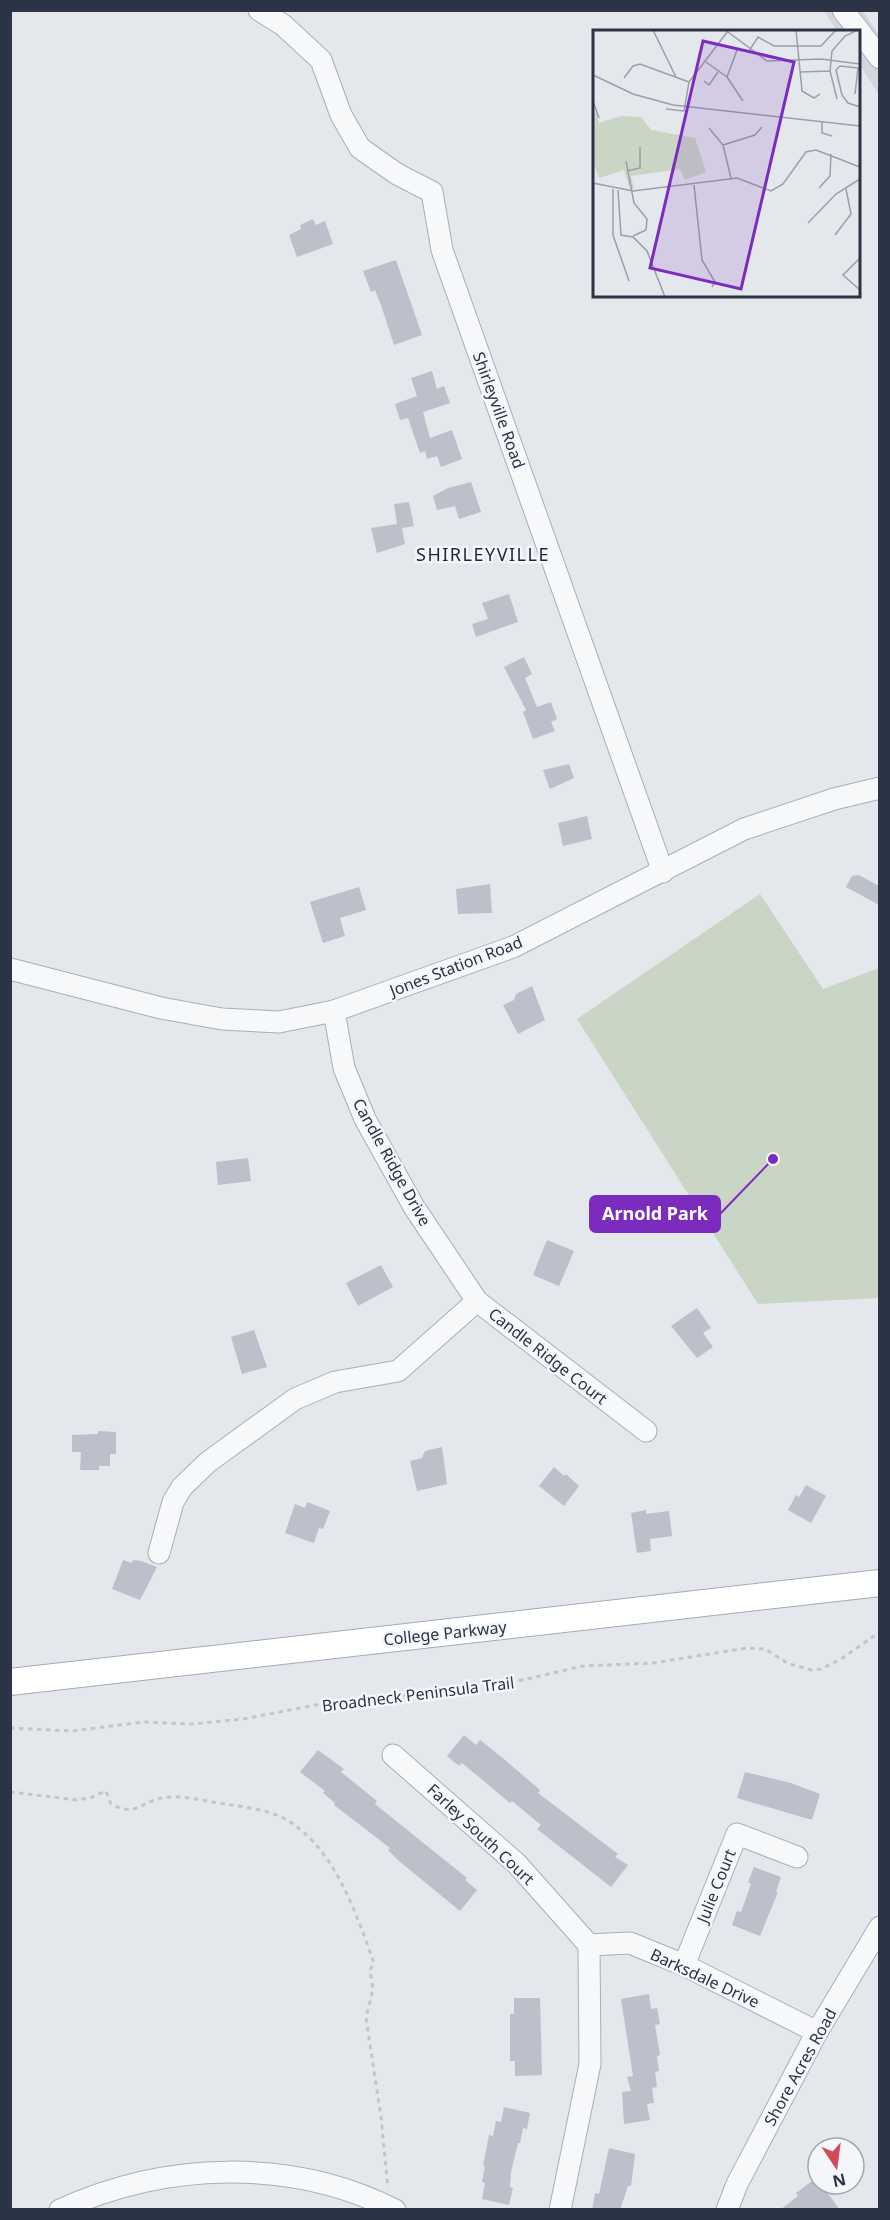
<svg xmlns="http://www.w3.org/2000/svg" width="890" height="2220" font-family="'Noto Sans',sans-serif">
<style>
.built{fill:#d2d6de}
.green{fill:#c9d6c5}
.building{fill:#bbc0ca}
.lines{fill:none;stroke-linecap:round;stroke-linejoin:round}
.minor-casing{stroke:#a9aeb7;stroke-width:23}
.major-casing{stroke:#a3abb8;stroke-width:28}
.path{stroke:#c2c5cb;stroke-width:3;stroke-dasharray:4.5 4.5;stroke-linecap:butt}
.minor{stroke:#f7f8fa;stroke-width:21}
.major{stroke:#fff;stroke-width:26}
.labels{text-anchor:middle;stroke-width:5;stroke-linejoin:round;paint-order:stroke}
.street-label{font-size:16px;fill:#2b3445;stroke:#f4f6f9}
.neighbourhood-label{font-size:18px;letter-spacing:1.5px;fill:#1d2536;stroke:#f4f6f9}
.inset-road{fill:none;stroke:#9a9fa9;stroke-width:1.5}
.view{fill:#7b2cbf;fill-opacity:0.15;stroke:#7b2cbf;stroke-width:3}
.inset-edge{fill:none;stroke:#2b3445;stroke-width:3}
.leader{fill:none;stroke:#7b2cbf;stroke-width:2}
.callout-dot{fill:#7b2cbf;stroke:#f4f6f9;stroke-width:2}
.callout{fill:#7b2cbf;stroke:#7b2cbf;stroke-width:2}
.callout-label{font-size:18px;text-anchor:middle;font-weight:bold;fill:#fff}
</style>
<rect width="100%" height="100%" fill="#e4e7ec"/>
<!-- built -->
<polygon class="built" points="824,11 863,11 879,35 879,95 859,63 858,32 837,31"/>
<!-- green -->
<polygon class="green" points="760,894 823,989 879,968 879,1298 758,1304 577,1019"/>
<!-- building -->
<g class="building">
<polygon points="313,219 316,225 325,221 333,244 297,257 289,235 301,229 300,225"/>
<polygon points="396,260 422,335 394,345 381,305 375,290 371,292 363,271"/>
<polygon points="432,371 437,389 444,386 450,403 423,412 430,438 452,430 462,459 441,467 437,456 427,459 425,451 420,453 408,418 400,420 395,404 417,396 411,378"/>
<polygon points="471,482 481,512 459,519 455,506 437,510 433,496 448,488"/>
<polygon points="409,502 414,526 402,528 405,544 377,553 371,528 397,524 394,504"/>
<polygon points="509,594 518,622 476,637 472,624 488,619 482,603"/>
<polygon points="524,657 532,674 525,678 537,707 551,702 557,719 551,722 555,731 533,739 523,712 526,710 504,667"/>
<polygon points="569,764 574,778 550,789 543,770"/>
<polygon points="587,816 592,839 563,846 558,823"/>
<polygon points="859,875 879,886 879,905 846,887 852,876"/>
<polygon points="490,884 492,913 458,914 456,889"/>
<polygon points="359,887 366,910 340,918 345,936 323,943 310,902"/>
<polygon points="532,986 545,1020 518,1034 503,1005 514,1000 516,994"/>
<polygon points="248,1158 251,1181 218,1185 216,1162"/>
<polygon points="547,1240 574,1251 559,1286 533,1275"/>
<polygon points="381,1265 393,1287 358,1306 346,1283"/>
<polygon points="697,1308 711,1328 703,1333 713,1347 697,1358 671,1326"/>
<polygon points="254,1330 267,1367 242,1374 231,1337"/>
<polygon points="98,1431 116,1432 116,1454 110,1454 110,1466 99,1466 99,1470 80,1470 81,1452 72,1452 72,1435 98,1434"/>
<polygon points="442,1447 447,1484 417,1491 410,1461 422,1458 425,1451"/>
<polygon points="554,1467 564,1476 566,1474 579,1486 564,1506 539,1486"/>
<polygon points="806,1485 826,1496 811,1523 788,1510 796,1495 799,1497"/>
<polygon points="307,1502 330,1511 323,1529 319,1528 314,1543 285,1533 295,1504 305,1508"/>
<polygon points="646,1510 646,1514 669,1511 672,1536 650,1539 651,1551 637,1553 631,1513"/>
<polygon points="123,1560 132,1563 133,1560 141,1561 157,1567 140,1600 112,1589"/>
<polygon points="464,1735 476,1745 480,1740 504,1759 540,1790 538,1793 618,1854 615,1857 628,1865 611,1887 537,1829 541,1825 512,1801 510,1803 462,1763 459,1766 447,1756"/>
<polygon points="318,1750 344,1769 341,1772 377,1801 375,1804 467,1878 465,1880 477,1890 460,1911 399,1861 388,1850 390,1848 334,1805 335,1803 323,1793 325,1791 300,1772"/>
<polygon points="745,1772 791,1783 820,1794 812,1820 737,1798"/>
<polygon points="754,1867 781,1877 776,1892 778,1892 760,1936 732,1925 737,1911 741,1912 751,1884 748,1882"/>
<polygon points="649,1994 651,2009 657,2008 660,2024 655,2025 660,2055 657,2056 659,2071 655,2072 657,2087 652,2088 654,2103 647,2104 650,2120 624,2124 622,2092 631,2091 627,2077 633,2076 621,1999"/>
<polygon points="514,1998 540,1998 542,2075 515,2076 515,2061 510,2061 510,2014 514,2014"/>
<polygon points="504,2107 530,2113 527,2129 523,2128 520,2143 518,2143 511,2172 510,2187 513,2188 509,2205 482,2199 485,2183 482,2182 485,2166 483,2166 489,2135 493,2136 496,2121 501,2122"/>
<polygon points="609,2148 635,2154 631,2186 628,2186 620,2210 592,2210 595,2193 599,2194"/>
<polygon points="816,2178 818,2184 821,2184 840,2210 780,2210 798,2196 796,2193"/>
</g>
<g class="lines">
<defs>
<g id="minor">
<polyline points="259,10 283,25 321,60 341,115 360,148 397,174 432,192 442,250 663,872"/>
<polyline points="843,10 880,58"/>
<polyline points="10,969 161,1008 222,1019 279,1022 334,1011 513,947 744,829 834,799 880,788"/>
<polyline points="334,1011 344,1068 365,1119 414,1207 477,1301 646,1431"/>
<polyline points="159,1553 173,1502 182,1487 208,1462 295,1399 335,1382 398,1371 477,1301"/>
<polyline points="393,1755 517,1864 589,1945"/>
<polyline points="589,1945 630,1943 684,1965 817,2032"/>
<polyline points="684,1965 737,1834 797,1857"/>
<path d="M 60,2210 C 164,2162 291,2157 395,2210"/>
<polyline points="560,2210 590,2064 589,1945"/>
<polyline points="727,2210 737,2184 817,2032 880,1927"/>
</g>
<polyline id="major" points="10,1682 880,1583"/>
</defs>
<!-- minor casing -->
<use href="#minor" class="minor-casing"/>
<!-- major casing -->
<use href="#major" class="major-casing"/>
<!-- path -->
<g class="path">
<polyline points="10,1728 72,1731 143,1722 192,1724 243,1719 347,1699 483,1689 583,1666 653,1663 747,1648 765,1649 789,1664 812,1670 821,1669 841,1659 880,1632"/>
<path d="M 10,1792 L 77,1800 L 90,1798 L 106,1791 L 111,1804 C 138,1819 143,1798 170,1797 C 188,1796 208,1802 225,1804 C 245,1807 270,1810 287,1820 C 335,1849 356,1913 374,1963 L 370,1970 L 373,1989 L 366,2018 L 381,2117 L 388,2188"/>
</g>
<!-- minor -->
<use href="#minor" class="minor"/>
<!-- major -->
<use href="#major" class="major"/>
</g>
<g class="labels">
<!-- street labels -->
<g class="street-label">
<text transform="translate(499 410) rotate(70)" y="6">Shirleyville Road</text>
<text transform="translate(456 966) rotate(-21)" y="6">Jones Station Road</text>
<text transform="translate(392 1162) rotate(61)" y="6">Candle Ridge Drive</text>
<text transform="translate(548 1356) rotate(38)" y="6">Candle Ridge Court</text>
<text transform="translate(445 1633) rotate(-6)" y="6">College Parkway</text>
<text transform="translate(418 1694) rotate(-7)" y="6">Broadneck Peninsula Trail</text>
<text transform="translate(481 1834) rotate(43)" y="6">Farley South Court</text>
<text transform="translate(716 1886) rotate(-68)" y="6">Julie Court</text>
<text transform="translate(705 1978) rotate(25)" y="6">Barksdale Drive</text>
<text transform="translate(800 2067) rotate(-61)" y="6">Shore Acres Road</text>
</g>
<!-- neighbourhood labels -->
<g class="neighbourhood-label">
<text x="483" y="561">SHIRLEYVILLE</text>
</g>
</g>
<!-- overview -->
<g transform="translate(593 30)">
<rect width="267" height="267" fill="#e4e7ec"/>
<path d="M 0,67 L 6,93 L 28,86 L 48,87 L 58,100 L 102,108 L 113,142 L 92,150 L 87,139 L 38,146 L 41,159 L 37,159 L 31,140 L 6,148 L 0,131 L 0,84 L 3,83 Z" fill="#c9d6c5"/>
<path class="inset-road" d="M 60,0 L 83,47M 203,0 L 209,61 L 221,68 L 227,64M 135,2 L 174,31 L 228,29 L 267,34M 156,21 L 165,7 L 181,16 L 228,16 L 243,0M 113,32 L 134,47M 207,42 L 237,41M 0,45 L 40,64 L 80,75 L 267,96M 134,47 L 144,20M 134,47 L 150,71M 31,48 L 40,36 L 47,34 L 96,52M 111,51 L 116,55 L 125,42M 262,64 L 265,38 L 247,36 L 243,40 L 249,65 L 255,73 L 267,77M 244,69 L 237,41 L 239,21 L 252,6 L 265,0M 0,71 L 6,88M 73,79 L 91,81 L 96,52 L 135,1M 229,92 L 229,103 L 239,106M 116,98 L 130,115 L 138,148M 130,115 L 162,105 L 169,97M 33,131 L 41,173 L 54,189 L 53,200 L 40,206M 34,141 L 47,138 L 47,117M 0,153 L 40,161 L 144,148 L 178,161 L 190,154 L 213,122 L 223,120 L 267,137M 101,155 L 109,230 L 122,252 L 119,257M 226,158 L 237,146 L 238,124M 20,159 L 20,205 L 36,251M 25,160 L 28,205 L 40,207 L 54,221 L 72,267M 215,193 L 243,164 L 267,149M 242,205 L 258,184 L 253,159M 267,228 L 250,245 L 267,260"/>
<path class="view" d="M 110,11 L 201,32 L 148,259 L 57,238 Z"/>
<rect width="267" height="267" class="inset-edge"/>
</g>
<!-- callouts -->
<path class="leader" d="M773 1159L720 1214"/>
<circle class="callout-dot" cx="773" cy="1159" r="6"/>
<rect class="callout" x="590" y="1196" width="130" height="36" rx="6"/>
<g class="callout-label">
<text x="655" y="1220">Arnold Park</text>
</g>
<!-- border -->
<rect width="890" height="2220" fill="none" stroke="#2b3445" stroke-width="24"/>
<!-- north arrow -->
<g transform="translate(836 2166) rotate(167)"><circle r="28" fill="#f4f6f9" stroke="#a4a8b1" stroke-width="1.5"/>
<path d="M0-4.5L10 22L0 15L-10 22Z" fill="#d1495b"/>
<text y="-9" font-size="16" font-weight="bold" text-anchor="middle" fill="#2b3445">N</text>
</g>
</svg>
